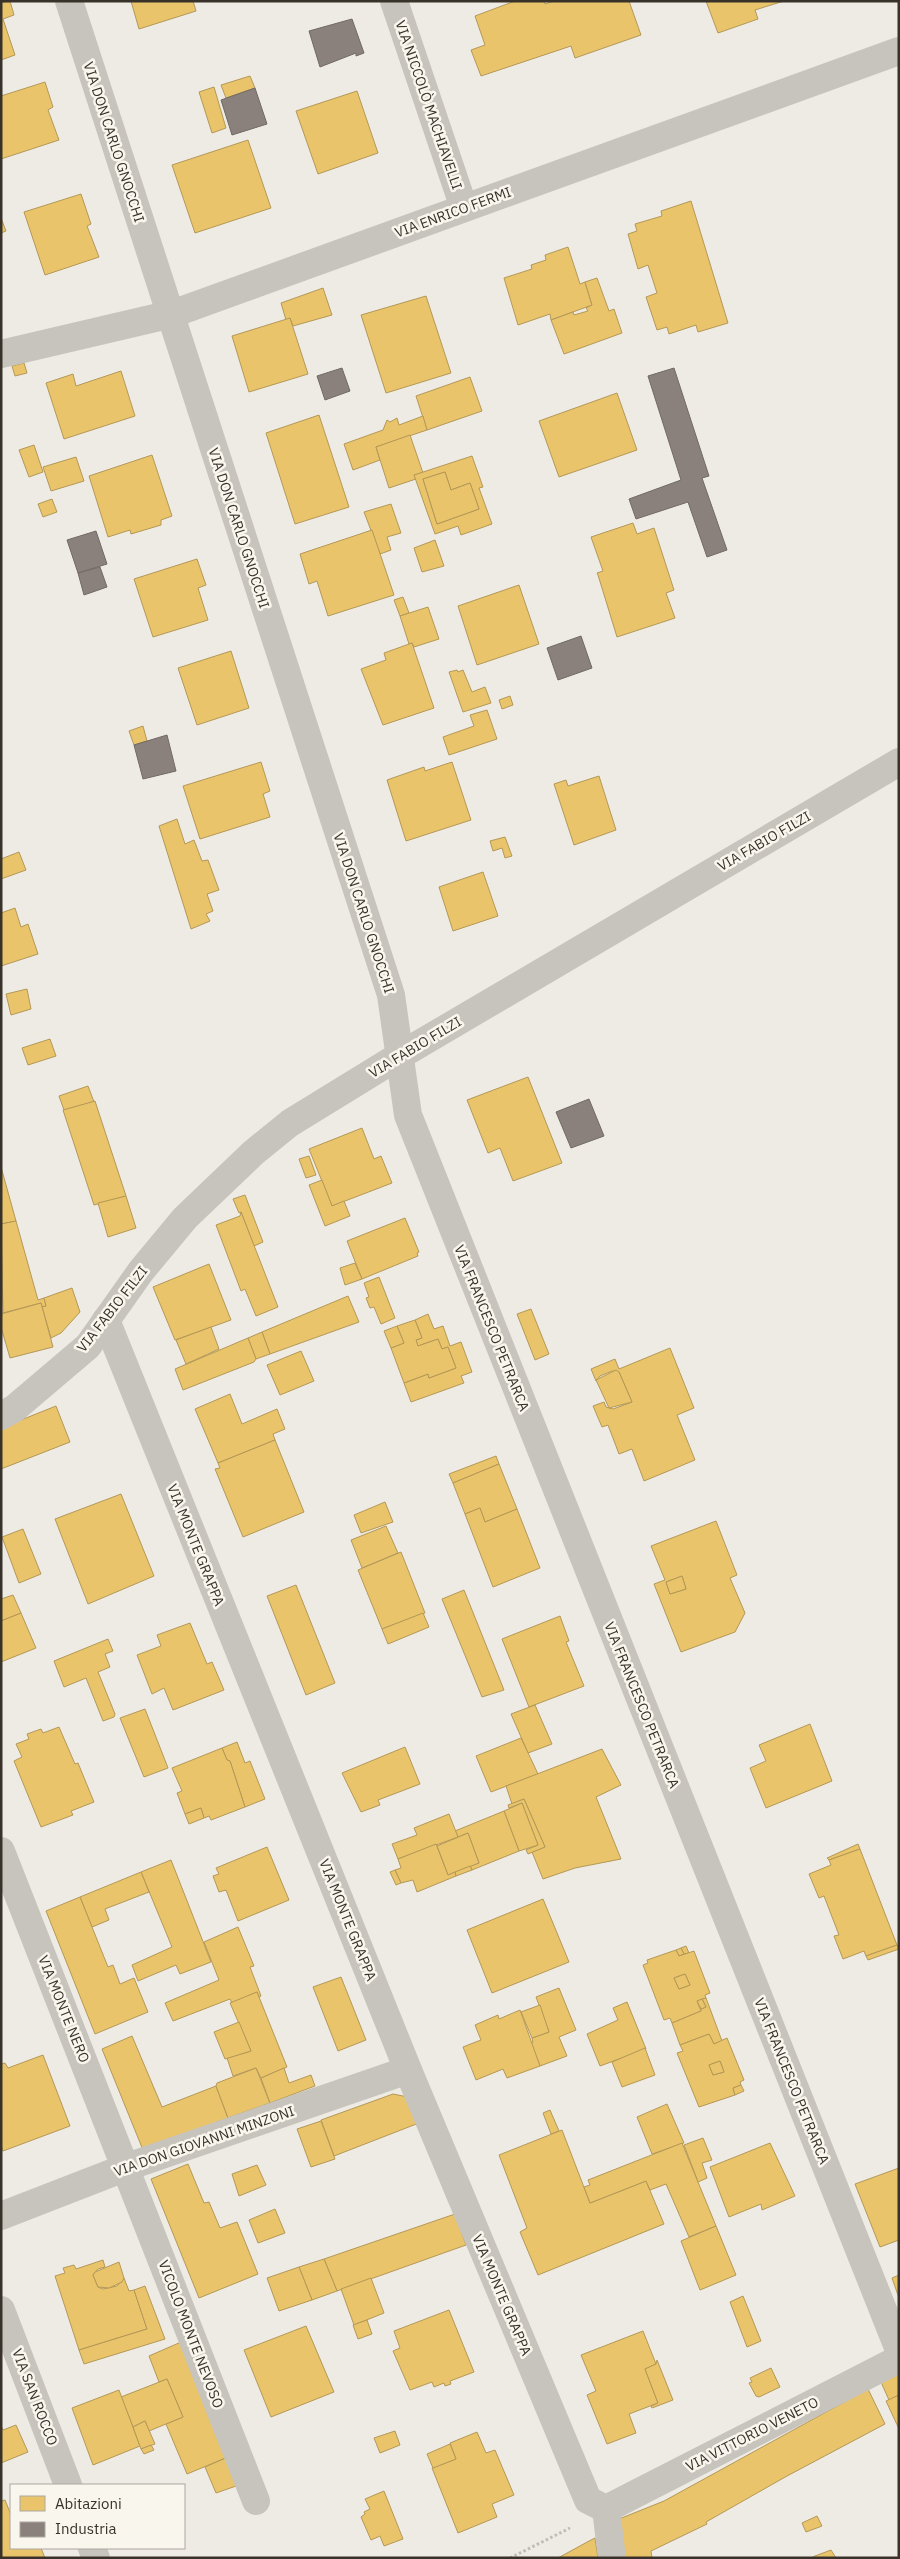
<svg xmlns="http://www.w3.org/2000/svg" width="900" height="2559" font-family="'IBM Plex Sans',sans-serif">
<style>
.homes{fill:#e9c46a;stroke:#b49857;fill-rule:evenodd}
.industry{fill:#8a817c;stroke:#716964}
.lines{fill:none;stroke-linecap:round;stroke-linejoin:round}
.path{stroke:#bfbcb6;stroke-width:3;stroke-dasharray:2.5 2.5;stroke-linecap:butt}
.minor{stroke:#c7c4bd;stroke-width:28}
.labels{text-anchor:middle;stroke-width:5;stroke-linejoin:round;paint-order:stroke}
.street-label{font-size:14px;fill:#38322b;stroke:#f9f6ed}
</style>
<rect width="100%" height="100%" fill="#eeebe4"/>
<!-- homes -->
<g class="homes">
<polygon points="8,1 10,1 14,15 3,19 15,55 1,60 1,3"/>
<polygon points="131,1 193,1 196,11 139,29"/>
<polygon points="515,1 544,1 545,4 554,1 629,1 641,35 575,58 571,46 481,76 471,50 485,45 475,16"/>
<polygon points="706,1 784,1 755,10 758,19 718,33"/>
<polygon points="250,76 255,88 226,98 221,85"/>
<polygon points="45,82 53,107 48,110 59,140 1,159 1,96"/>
<polygon points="214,87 226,128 212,133 199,92"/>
<polygon points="357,91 378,153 318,174 296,111"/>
<polygon points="248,140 271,208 195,233 172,165"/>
<polygon points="81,194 91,224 87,226 99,257 45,275 24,212"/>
<polygon points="691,201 728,323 698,332 696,325 669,334 667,327 657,330 646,297 657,293 648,265 638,269 628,234 637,231 635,224 662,216 661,211"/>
<polygon points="1,218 6,231 1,233"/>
<polygon points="568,247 580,284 585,282 592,305 551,320 550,314 518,325 504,278 532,269 531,265 546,260 545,255"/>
<polygon points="597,278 609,311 614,309 622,333 564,354 551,320 573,312 574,315 588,311 586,308 592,305 585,282"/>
<polygon points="323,288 332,315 293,326 290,318 286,320 281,303"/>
<polygon points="426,296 451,373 386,393 361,315"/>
<polygon points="290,318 308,374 249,392 232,336"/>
<polygon points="24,363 27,373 15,376 12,366"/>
<polygon points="121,371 135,416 64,439 46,383 73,374 76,386"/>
<polygon points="470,377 482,411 427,430 416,396"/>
<polygon points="617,393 637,450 559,477 539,421"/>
<polygon points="319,415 349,507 295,524 266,433"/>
<polygon points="423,416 427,430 376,447 380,460 353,470 344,444 383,430 387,420 390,422 397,418 399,425"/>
<polygon points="410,435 423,473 414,475 416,479 389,488 376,447"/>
<polygon points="34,445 43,472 29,477 19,450"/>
<polygon points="152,455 172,516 161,520 161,525 131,534 130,530 108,537 89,476"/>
<path d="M 472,456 L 483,487 L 479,488 L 492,524 L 461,535 L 458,526 L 435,534 L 414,475 ZM 445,472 L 451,490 L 470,483 L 479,509 L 437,524 L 423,479 Z"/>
<polygon points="76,457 84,481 51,491 43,467"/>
<polygon points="445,472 451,490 470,483 479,509 437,524 423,479"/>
<polygon points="52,499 57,512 43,517 38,504"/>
<polygon points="391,504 401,533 387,537 391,550 380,554 364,512"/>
<polygon points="633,523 637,534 654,528 674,590 666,593 675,618 617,637 598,575 597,573 603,571 591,537"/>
<polygon points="372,530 394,595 328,616 317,581 309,584 300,554"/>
<polygon points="435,540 444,566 422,572 414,548"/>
<polygon points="197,559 206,585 198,588 208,620 153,637 134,579"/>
<polygon points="519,585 539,644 477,665 458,606"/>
<polygon points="403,597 409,613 400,616 394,600"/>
<polygon points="428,607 439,639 414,647 412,643 409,644 400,616"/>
<polygon points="412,643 434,708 383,725 361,669 386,660 384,653"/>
<polygon points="231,651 249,708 197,725 178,668"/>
<polygon points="457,670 458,672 463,670 472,692 485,687 491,703 463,712 449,672"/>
<polygon points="510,696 513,705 502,709 499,700"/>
<polygon points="487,710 497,739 449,755 443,737 474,726 470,715"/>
<polygon points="143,726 147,741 134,745 129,731"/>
<polygon points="261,762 270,791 263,794 270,817 200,839 183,786"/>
<polygon points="452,762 471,820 406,841 387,780 424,767 425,771"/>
<polygon points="599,776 616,830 574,845 554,784 566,780 568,786"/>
<polygon points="177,819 185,844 194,840 202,861 208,860 219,890 207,894 213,911 206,914 210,921 191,929 159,826"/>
<polygon points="505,837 512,856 505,858 502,848 493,851 490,841"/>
<polygon points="19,852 26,870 1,879 1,859"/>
<polygon points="483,872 498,916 453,931 439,887"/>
<polygon points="15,908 21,927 28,924 38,954 1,966 1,913"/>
<polygon points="27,989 31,1009 11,1015 6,994"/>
<polygon points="50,1039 56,1056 28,1065 22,1048"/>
<polygon points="528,1077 562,1163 513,1181 500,1148 488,1153 467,1100"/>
<polygon points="88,1086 94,1102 64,1110 59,1096"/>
<polygon points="95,1101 126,1196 94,1205 63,1110"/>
<polygon points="362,1128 374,1159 381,1156 392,1183 332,1206 309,1149"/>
<polygon points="309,1156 316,1175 306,1178 299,1159"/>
<polygon points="1,1167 16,1221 1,1224"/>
<polygon points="322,1180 332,1206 344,1201 350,1216 325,1226 309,1185"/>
<polygon points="245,1195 263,1242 254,1246 241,1212 239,1213 233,1199"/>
<polygon points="126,1196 136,1228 108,1237 98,1203"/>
<polygon points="241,1212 278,1307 256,1316 245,1289 241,1291 216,1225 240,1216"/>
<polygon points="405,1218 419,1252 417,1253 418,1256 362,1279 347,1241"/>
<polygon points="16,1221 38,1300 44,1298 46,1306 42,1307 41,1303 3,1313 1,1224"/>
<polygon points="355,1263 362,1279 345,1285 340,1268"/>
<polygon points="209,1264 231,1320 175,1340 153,1287"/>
<polygon points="379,1277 395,1318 381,1324 374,1307 370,1308 366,1298 369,1297 364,1283"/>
<polygon points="72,1288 80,1312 61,1333 51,1338 42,1307 46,1306 44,1298"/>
<polygon points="348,1296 359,1322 270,1354 262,1332"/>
<polygon points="41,1303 53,1347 10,1358 1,1327 1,1314"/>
<polygon points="531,1309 549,1354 535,1360 517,1314"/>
<polygon points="428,1314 434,1329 443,1326 450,1346 461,1342 472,1372 461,1376 464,1383 411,1402 404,1383 428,1374 429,1378 456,1368 448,1347 442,1349 438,1339 418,1346 416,1340 422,1338 415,1320"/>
<polygon points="415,1320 422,1338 416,1340 418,1346 438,1339 442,1349 448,1347 456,1368 429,1378 428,1374 404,1383 391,1348 404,1343 397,1326"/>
<polygon points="397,1326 404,1343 391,1348 384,1331"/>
<polygon points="211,1327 219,1349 186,1364 176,1340"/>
<polygon points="262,1332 270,1354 256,1359 248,1338"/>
<polygon points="248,1338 256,1359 254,1362 183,1390 175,1369"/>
<polygon points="670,1348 694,1408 677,1415 695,1460 644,1481 632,1449 619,1454 608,1425 602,1427 593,1406 604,1402 606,1407 613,1409 632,1402 619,1372 612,1371 600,1376 596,1381 591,1369 615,1359 619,1369"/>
<polygon points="301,1351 314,1381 280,1395 267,1365"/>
<polygon points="616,1370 619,1372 632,1402 609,1408 596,1380"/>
<polygon points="230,1394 242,1424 277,1409 285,1429 273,1434 275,1440 218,1463 195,1409"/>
<polygon points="56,1406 70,1442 1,1469 1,1428"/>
<polygon points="275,1440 304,1512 243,1537 215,1469 220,1468 218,1463"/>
<polygon points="496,1456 499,1464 453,1483 449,1474"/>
<polygon points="499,1464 517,1509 485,1522 480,1508 465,1514 453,1483"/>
<polygon points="121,1494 154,1576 88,1604 55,1519"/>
<polygon points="385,1502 393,1522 361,1533 354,1515"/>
<polygon points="480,1508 485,1522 517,1509 540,1568 493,1587 465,1514"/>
<path d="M 716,1521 L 737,1575 L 730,1578 L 745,1613 L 735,1632 L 681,1652 L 654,1584 L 665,1580 L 651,1546 ZM 682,1576 L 686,1589 L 670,1594 L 666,1582 Z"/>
<polygon points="386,1526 398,1553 362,1568 351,1540"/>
<polygon points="23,1529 41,1574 19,1583 2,1537"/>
<polygon points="401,1552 425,1613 382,1629 358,1570"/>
<polygon points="682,1576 686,1589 670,1594 666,1582"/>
<polygon points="296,1585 335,1683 306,1695 267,1596"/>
<polygon points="464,1590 504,1690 482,1697 442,1599"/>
<polygon points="13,1595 21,1613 1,1621 1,1599"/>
<polygon points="21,1613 36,1648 1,1662 1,1621"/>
<polygon points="423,1613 429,1627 388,1644 382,1629"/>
<polygon points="560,1616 569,1641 566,1642 584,1686 529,1707 502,1639"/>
<polygon points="190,1623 207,1664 212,1662 224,1690 173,1710 164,1688 152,1694 137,1655 161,1646 157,1635"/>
<polygon points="108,1639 113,1651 105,1654 110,1667 98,1672 115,1714 114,1717 103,1721 86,1678 64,1687 54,1661"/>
<polygon points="535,1705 552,1744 528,1753 511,1714"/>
<polygon points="145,1709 168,1768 144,1777 120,1718"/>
<polygon points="810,1724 832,1781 766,1808 750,1768 766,1761 759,1745"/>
<polygon points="59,1727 75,1764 78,1763 94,1802 71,1811 73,1815 41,1827 14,1761 22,1757 16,1744 29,1739 27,1734 41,1729 43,1733"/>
<polygon points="521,1738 538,1774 491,1792 476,1756"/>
<polygon points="237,1742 245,1763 250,1761 265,1799 245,1807 230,1761 227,1760 222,1748"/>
<polygon points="405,1747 420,1784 378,1800 380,1805 361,1812 342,1773"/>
<polygon points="222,1748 227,1760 230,1761 245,1807 211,1820 209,1816 204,1818 201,1808 185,1814 177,1793 182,1791 172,1768"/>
<polygon points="602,1749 621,1785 596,1797 621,1859 575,1868 543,1879 532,1852 545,1847 524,1799 512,1804 506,1786"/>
<polygon points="524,1799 545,1847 528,1854 526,1850 538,1845 522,1803 509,1808 508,1805"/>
<polygon points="522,1803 538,1845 519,1851 504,1811"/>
<polygon points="201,1808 204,1818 189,1824 185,1814"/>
<polygon points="504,1811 519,1851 472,1870 470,1866 479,1863 468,1833 458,1837 455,1831"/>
<polygon points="449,1814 458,1837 398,1859 392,1844 417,1835 414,1828"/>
<polygon points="468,1833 479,1863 448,1875 437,1846"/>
<polygon points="436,1844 448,1875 455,1872 456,1876 417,1892 413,1880 401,1883 395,1870 401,1868 398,1859"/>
<polygon points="858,1844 860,1849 829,1860 827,1858"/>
<polygon points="267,1847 289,1900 238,1921 226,1890 219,1892 213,1876 219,1874 216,1868"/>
<polygon points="860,1849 897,1945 866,1956 864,1951 843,1959 834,1936 839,1935 824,1896 819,1898 809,1874 831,1865 829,1860"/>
<polygon points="171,1860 211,1962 180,1974 176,1965 138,1981 132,1965 172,1947 141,1872"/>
<polygon points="470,1866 472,1870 456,1876 455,1872"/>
<polygon points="395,1870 401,1883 396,1885 390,1872"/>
<polygon points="141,1872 149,1892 105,1909 109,1920 92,1927 80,1897"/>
<polygon points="80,1897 108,1967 113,1965 120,1984 134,1978 148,2012 95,2034 46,1911"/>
<polygon points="543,1899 569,1962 492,1993 467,1930"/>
<polygon points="238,1927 254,1966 250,1967 261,1996 259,1997 257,1992 232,2003 230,1999 173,2021 165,2003 219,1980 204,1942"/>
<polygon points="897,1945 899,1949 868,1960 866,1956"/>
<polygon points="686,1946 689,1953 684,1954 681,1948"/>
<polygon points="681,1948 684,1954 679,1956 676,1950"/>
<path d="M 676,1950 L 679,1956 L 694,1951 L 710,1993 L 705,1995 L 706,1998 L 697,2001 L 701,2011 L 672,2023 L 670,2018 L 664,2020 L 643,1965 L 648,1963 L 647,1960 ZM 685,1974 L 690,1985 L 679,1989 L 674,1978 Z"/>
<polygon points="685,1974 690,1985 679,1989 674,1978"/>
<polygon points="341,1977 366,2040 338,2051 313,1987"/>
<polygon points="559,1988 576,2030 559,2037 567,2056 540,2066 531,2043 533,2042 532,2038 549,2032 536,1997"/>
<polygon points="257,1992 287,2067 261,2078 256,2068 233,2076 227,2058 251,2051 230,2003"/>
<polygon points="706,1998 722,2041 714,2044 709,2034 680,2045 672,2023 701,2011 701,2009 706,2007 702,1999"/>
<polygon points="702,1999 706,2007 701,2009 697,2001"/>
<polygon points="627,2002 646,2049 600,2066 587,2034 618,2020 613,2008"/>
<polygon points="540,2005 549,2032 532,2038 521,2012"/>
<polygon points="520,2010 540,2066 507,2078 503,2069 476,2080 463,2047 481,2040 475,2025 498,2015 499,2019"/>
<polygon points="239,2022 251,2051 225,2059 214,2032"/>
<path d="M 709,2034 L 714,2044 L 727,2038 L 744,2080 L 740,2082 L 741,2085 L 733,2088 L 735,2095 L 699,2107 L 677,2053 L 683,2051 L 680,2045 ZM 720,2061 L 724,2072 L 713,2075 L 709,2065 Z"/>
<polygon points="132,2036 162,2107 216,2086 228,2118 143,2150 102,2049"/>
<polygon points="645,2048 655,2075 622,2087 612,2062"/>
<polygon points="43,2055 70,2126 3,2151 1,2145 1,2064 5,2063 8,2068"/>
<polygon points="720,2061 724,2072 713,2075 709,2065"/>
<polygon points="256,2068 270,2103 228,2118 216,2086 217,2083"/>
<polygon points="284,2068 289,2083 311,2075 315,2086 270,2103 261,2078"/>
<polygon points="741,2085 744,2091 735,2095 733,2088"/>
<polygon points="393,2094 408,2097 419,2123 334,2156 321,2120"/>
<polygon points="667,2104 684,2143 652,2154 637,2117"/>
<polygon points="550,2110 559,2131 551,2134 543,2113"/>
<polygon points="321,2121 335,2159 311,2167 297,2129"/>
<polygon points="562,2130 590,2203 646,2181 664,2224 538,2275 520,2232 527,2228 499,2155"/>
<polygon points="703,2138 712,2160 702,2163 707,2178 698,2182 684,2145"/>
<polygon points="682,2143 716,2226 689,2237 666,2184 650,2190 646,2181 590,2203 584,2187 590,2185 588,2180"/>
<polygon points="770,2143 795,2196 762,2210 761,2204 729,2217 710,2167"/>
<polygon points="188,2164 204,2203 209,2202 220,2228 237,2222 258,2274 199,2298 151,2179"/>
<polygon points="257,2165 266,2185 239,2196 232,2174"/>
<polygon points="899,2168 899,2240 880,2247 855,2184"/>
<polygon points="275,2209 285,2233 258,2243 249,2220"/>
<polygon points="455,2214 466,2245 337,2291 324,2259"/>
<polygon points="716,2226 736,2275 700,2290 681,2241"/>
<polygon points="324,2259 337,2291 312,2300 299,2267"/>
<polygon points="103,2260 105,2267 98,2269 93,2275 98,2287 103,2289 117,2286 124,2278 129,2291 134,2290 147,2329 79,2350 55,2276 65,2273 63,2268 74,2265 76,2269"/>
<polygon points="119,2262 124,2278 122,2282 109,2288 98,2287 93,2275 95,2272"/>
<polygon points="299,2267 312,2300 279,2311 267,2278"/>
<polygon points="899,2275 899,2298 892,2278"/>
<polygon points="371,2278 384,2313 354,2325 341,2289"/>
<polygon points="145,2286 165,2339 84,2364 79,2350 147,2329 134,2290"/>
<polygon points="743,2296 761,2341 747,2347 730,2302"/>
<polygon points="449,2310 474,2372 450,2381 451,2384 445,2386 444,2383 434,2387 432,2382 410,2390 393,2351 400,2348 394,2331"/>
<polygon points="367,2320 372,2334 358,2339 353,2325"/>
<polygon points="306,2326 334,2392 271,2417 244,2350"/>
<polygon points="643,2331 656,2364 645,2369 658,2403 629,2414 636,2433 607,2444 587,2395 596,2391 581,2355"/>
<polygon points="181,2342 228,2457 187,2474 166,2424 183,2417 167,2379 159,2382 149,2356"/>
<polygon points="657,2360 673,2400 652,2408 651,2406 658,2403 645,2369 656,2364"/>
<polygon points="771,2368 780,2387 759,2397 756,2396 749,2383 752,2382 750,2378"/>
<polygon points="899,2370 899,2395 889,2400 880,2380"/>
<polygon points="167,2379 183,2417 149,2431 145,2421 133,2427 121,2397"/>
<polygon points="868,2389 885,2424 787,2476 706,2522 707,2524 651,2551 652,2558 623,2558 619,2519 664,2501"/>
<polygon points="119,2390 140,2446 93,2465 72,2408"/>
<polygon points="899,2395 899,2429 886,2401"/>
<polygon points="145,2421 155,2444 141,2449 133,2427"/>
<polygon points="16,2425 28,2452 1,2463 1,2426 3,2430"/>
<polygon points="395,2431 400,2445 380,2453 374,2438"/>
<polygon points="477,2432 486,2453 495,2450 514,2495 492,2504 497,2517 458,2533 432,2468 456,2459 450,2443"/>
<polygon points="450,2444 456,2459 433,2468 427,2454"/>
<polygon points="151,2445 154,2450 144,2454 141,2449"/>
<polygon points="228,2457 239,2485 216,2493 205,2467"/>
<polygon points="384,2491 403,2539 384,2546 380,2536 371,2540 361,2517 365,2514 364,2512 370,2509 365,2499"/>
<polygon points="5,2500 11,2515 11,2548 41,2548 45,2558 1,2558 1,2501"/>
<polygon points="817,2516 822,2526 806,2532 802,2523"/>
<polygon points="595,2538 598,2558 558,2558 589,2541"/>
<polygon points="831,2550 836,2558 811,2558 815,2556"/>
</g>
<!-- industry -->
<g class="industry">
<polygon points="352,19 364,53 356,56 356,53 320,67 309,31"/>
<polygon points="255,88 267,124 232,135 221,100"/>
<polygon points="342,368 350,391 325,400 317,376"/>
<polygon points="674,368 709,476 702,478 727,550 707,557 688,502 636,519 629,499 681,480 648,376"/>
<polygon points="96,531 107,564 78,573 67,540"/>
<polygon points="100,567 107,587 84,595 78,573"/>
<polygon points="581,636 592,668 558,680 547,648"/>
<polygon points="167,735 176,771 143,779 134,745"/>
<polygon points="589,1099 604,1136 571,1148 556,1112"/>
</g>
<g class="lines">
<!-- path -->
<polyline class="path" points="510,2558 570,2528"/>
<!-- minor -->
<g class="minor">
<polyline points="69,1 391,995 408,1115 899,2350"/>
<polyline points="394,1 464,208"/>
<polyline points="1,354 172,314 899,51"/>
<polyline points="106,1320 408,2070 588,2500 606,2509"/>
<polyline points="1,1416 15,1408 88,1346 141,1271 185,1218 253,1153 290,1123 399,1056 899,762"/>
<polyline points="1,1851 256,2501"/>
<polyline points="1,2216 127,2167 408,2070"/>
<polyline points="1,2310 68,2485"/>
<polyline points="606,2509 899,2359"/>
<polyline points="606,2509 612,2558"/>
<polyline points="92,2548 96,2558"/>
</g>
</g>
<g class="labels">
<!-- street labels -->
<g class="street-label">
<text transform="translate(429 105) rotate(71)" y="5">VIA NICCOLÒ MACHIAVELLI</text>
<text transform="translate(114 142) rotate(72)" y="5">VIA DON CARLO GNOCCHI</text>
<text transform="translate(453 212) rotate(-20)" y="5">VIA ENRICO FERMI</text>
<text transform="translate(239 528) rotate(72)" y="5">VIA DON CARLO GNOCCHI</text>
<text transform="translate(764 841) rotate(-30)" y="5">VIA FABIO FILZI</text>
<text transform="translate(364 913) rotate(72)" y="5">VIA DON CARLO GNOCCHI</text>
<text transform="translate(415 1047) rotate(-31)" y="5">VIA FABIO FILZI</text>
<text transform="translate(112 1309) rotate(-52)" y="5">VIA FABIO FILZI</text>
<text transform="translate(492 1328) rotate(68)" y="5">VIA FRANCESCO PETRARCA</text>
<text transform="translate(196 1545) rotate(68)" y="5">VIA MONTE GRAPPA</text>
<text transform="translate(642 1705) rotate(68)" y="5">VIA FRANCESCO PETRARCA</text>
<text transform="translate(348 1920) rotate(68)" y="5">VIA MONTE GRAPPA</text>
<text transform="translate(64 2009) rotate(68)" y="5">VIA MONTE NERO</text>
<text transform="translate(792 2081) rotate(68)" y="5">VIA FRANCESCO PETRARCA</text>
<text transform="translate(204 2141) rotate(-19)" y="5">VIA DON GIOVANNI MINZONI</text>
<text transform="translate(502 2295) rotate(67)" y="5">VIA MONTE GRAPPA</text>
<text transform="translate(191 2334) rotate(69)" y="5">VICOLO MONTE NEVOSO</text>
<text transform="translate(35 2397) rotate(69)" y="5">VIA SAN ROCCO</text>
<text transform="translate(752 2434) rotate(-27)" y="5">VIA VITTORIO VENETO</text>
</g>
</g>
<!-- border -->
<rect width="900" height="2559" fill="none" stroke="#38322b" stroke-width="5"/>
<!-- legend -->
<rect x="10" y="2484" width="175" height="65" fill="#f9f6ed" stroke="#aca89f"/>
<rect x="20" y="2496" width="25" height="15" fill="#e9c46a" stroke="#aca89f"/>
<text x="55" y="2509" font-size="15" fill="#38322b">Abitazioni</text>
<rect x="20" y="2522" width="25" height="15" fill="#8a817c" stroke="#aca89f"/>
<text x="55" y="2534" font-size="15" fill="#38322b">Industria</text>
</svg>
